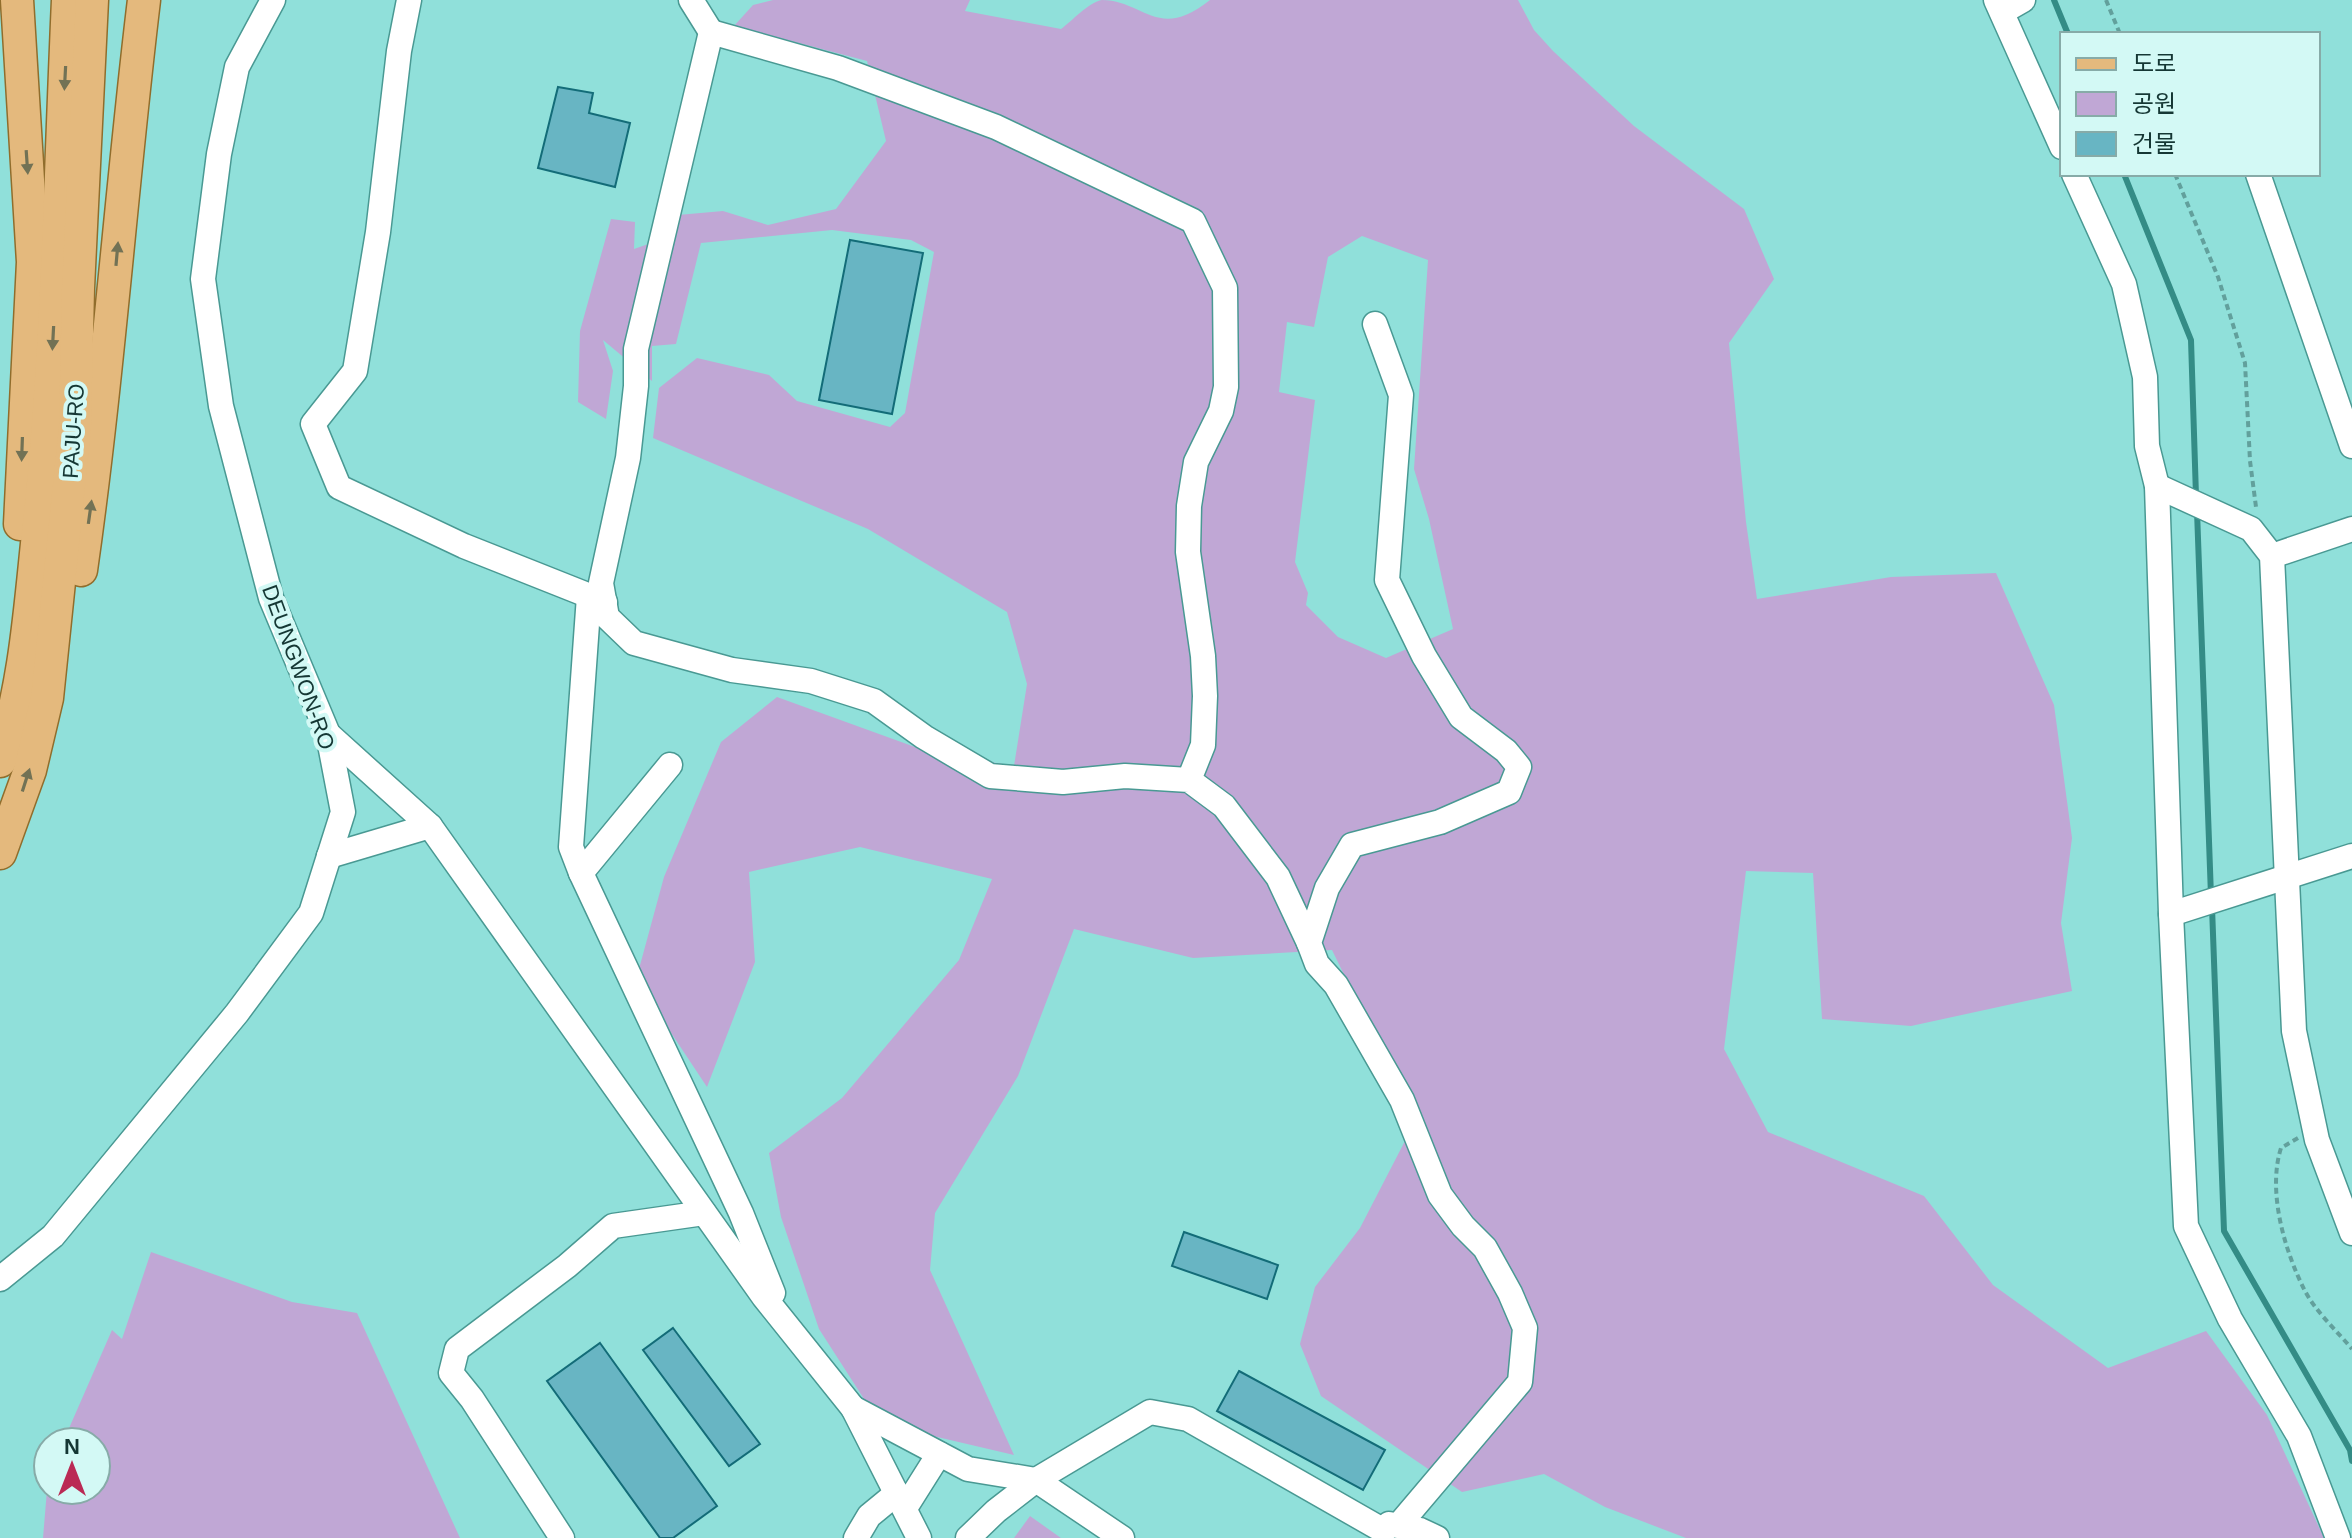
<svg xmlns="http://www.w3.org/2000/svg" width="2352" height="1538" font-family="Helvetica,'Noto Sans KR',sans-serif">
<style>
.green{fill:#c0a7d5;fill-rule:evenodd}
.lines{fill:none;stroke-linecap:round;stroke-linejoin:round}
.stream{stroke:#348c86;stroke-width:6}
.building{fill:#68b5c3;stroke:#136c78;stroke-width:2}
.minor-casing{stroke:#499993;stroke-width:27}
.major-casing{stroke:#906d2c;stroke-width:35}
.path{stroke:#62a09c;stroke-width:4;stroke-dasharray:6 4;stroke-linecap:butt}
.minor{stroke:#fff;stroke-width:24}
.major{stroke:#e4b97d;stroke-width:32}
.oneway{fill:#727255}
.labels{text-anchor:middle;stroke-width:8;stroke-linejoin:round;paint-order:stroke}
.street-label{font-size:22px;fill:#153734;stroke:#d3f9f5}
</style>
<rect width="100%" height="100%" fill="#90e0da"/>
<!-- green -->
<g class="green">
<path d="M 773,0 L 970,0 L 965,11 L 1061,29 C 1072,21 1089,2 1102,0 C 1143,0 1158,42 1210,0 L 1518,0 L 1534,30 L 1553,51 L 1634,126 L 1744,209 L 1774,279 L 1729,343 L 1746,522 L 1757,599 L 1891,577 L 1996,573 L 2054,705 L 2072,838 L 2061,923 L 2072,991 L 1911,1026 L 1822,1019 L 1813,873 L 1746,871 L 1724,1049 L 1768,1132 L 1924,1196 L 1993,1285 L 2108,1368 L 2206,1331 L 2267,1415 L 2324,1538 L 1686,1538 L 1605,1507 L 1544,1474 L 1462,1492 L 1321,1396 L 1300,1344 L 1315,1287 L 1360,1228 L 1406,1139 L 1384,1056 L 1332,950 L 1193,958 L 1074,929 L 1018,1076 L 935,1213 L 930,1270 L 1014,1455 L 933,1436 L 866,1402 L 819,1329 L 781,1217 L 769,1153 L 842,1098 L 959,960 L 992,879 L 860,847 L 749,872 L 755,962 L 707,1087 L 636,980 L 664,877 L 721,742 L 777,697 L 926,751 L 1014,766 L 1027,684 L 1007,612 L 868,529 L 653,438 L 659,388 L 697,358 L 769,375 L 797,401 L 890,427 L 905,413 L 934,252 L 911,240 L 832,230 L 701,243 L 676,344 L 652,346 L 652,381 L 603,340 L 613,371 L 606,419 L 578,402 L 580,331 L 611,219 L 635,222 L 634,249 L 657,241 L 678,215 L 723,211 L 768,225 L 836,209 L 886,141 L 867,61 L 734,26 L 753,5 ZM 1362,236 L 1428,260 L 1414,469 L 1429,519 L 1453,629 L 1386,658 L 1338,637 L 1306,605 L 1308,593 L 1295,562 L 1315,400 L 1279,392 L 1287,322 L 1314,327 L 1328,257 Z"/>
<polygon points="151,1252 292,1302 357,1313 460,1538 43,1538 48,1478 48,1490 96,1490 96,1442 63,1442 112,1330 122,1339"/>
<polygon points="1030,1516 1061,1538 1014,1538"/>
</g>
<g class="lines">
<!-- stream -->
<g class="stream">
<polyline points="2054,0 2068,34"/>
<polyline points="2124,174 2191,340 2196,496"/>
<polyline points="2197,511 2211,896"/>
<polyline points="2212,907 2224,1231 2350,1450 2352,1461"/>
</g>
</g>
<!-- building -->
<g class="building">
<polygon points="558,87 593,93 589,113 630,123 615,187 538,168"/>
<polygon points="850,240 923,253 892,414 819,400"/>
<polygon points="1184,1232 1278,1265 1267,1299 1172,1266"/>
<polygon points="673,1328 760,1444 729,1466 643,1350"/>
<polygon points="600,1343 717,1506 673,1538 660,1538 547,1381"/>
<polygon points="1239,1371 1385,1450 1363,1490 1217,1411"/>
</g>
<g class="lines">
<defs>
<g id="minor">
<polyline points="409,0 399,51 378,232 355,371 313,424 339,487 464,546 605,602"/>
<polyline points="691,0 711,32"/>
<polyline points="1996,0 2062,147"/>
<polyline points="2002,12 2023,0"/>
<polyline points="2074,174 2124,284 2145,377 2147,446 2157,486 2171,914 2186,1226 2230,1319 2299,1436 2338,1538"/>
<polyline points="2258,174 2352,446"/>
<polyline points="1375,324 1401,395 1387,580 1424,656 1461,717 1506,751 1519,767 1509,792 1440,822 1352,845 1327,888 1309,943 1317,964 1336,985 1402,1100 1440,1195 1463,1226 1485,1248 1510,1293 1525,1328 1520,1382 1398,1526"/>
<polyline points="2157,486 2251,529 2272,556 2294,1031 2317,1140 2352,1233"/>
<polyline points="2272,556 2352,529"/>
<polyline points="328,734 430,826 329,856"/>
<polyline points="670,765 581,873 741,1213 773,1293"/>
<polyline points="1189,780 1203,745 1205,696 1203,656 1188,552 1189,506 1196,462 1221,411 1226,387 1225,288 1193,221 996,127 838,68 711,32 636,349 636,386 628,458 601,583 607,617 634,643 732,670 811,681 874,701 924,737 990,776 1063,782 1125,776 1189,780 1224,806 1278,877 1309,943"/>
<polyline points="430,826 764,1297 853,1408 919,1538"/>
<polyline points="581,873 571,847 589,596"/>
<polyline points="2171,914 2352,856"/>
<polyline points="0,1279 53,1236 237,1013 311,913 343,812 328,734 271,598 221,406 203,279 219,154 237,67 273,0"/>
<polyline points="853,1408 968,1469 1036,1480 1122,1538"/>
<polyline points="905,1508 939,1454"/>
<polyline points="1387,1526 1389,1524 1420,1530 1437,1538"/>
<polyline points="562,1538 472,1399 451,1373 457,1349 567,1266 613,1226 704,1213"/>
<polyline points="856,1538 869,1516 897,1493"/>
<polyline points="968,1538 996,1511 1036,1480 1150,1412 1188,1419 1384,1531"/>
</g>
<g id="major">
<polyline points="17,0 33,262 20,524"/>
<path d="M 81,570 C 108,381 121,190 144,0"/>
<path d="M 0,761 C 25,687 30,610 38,534 C 57,357 60,178 68,0"/>
<polyline points="0,853 30,770 47,698 75,427 78,288 92,0"/>
</g>
</defs>
<!-- minor casing -->
<use href="#minor" class="minor-casing"/>
<!-- major casing -->
<use href="#major" class="major-casing"/>
<!-- path -->
<g class="path">
<polyline points="2106,0 2120,34"/>
<polyline points="2175,174 2218,277 2245,363 2250,461 2256,507"/>
<path d="M 2298,1138 L 2281,1148 C 2267,1192 2285,1252 2305,1291 C 2316,1312 2337,1331 2352,1349"/>
</g>
<!-- minor -->
<use href="#minor" class="minor"/>
<!-- major -->
<use href="#major" class="major"/>
</g>
<!-- one-way arrows -->
<defs><path id="oneway-solid" d="M-6-.8H1V-3.2L6.5 0L1 3.2V.8H-6Z" transform="scale(2)"/></defs>
<g class="oneway">
<use href="#oneway-solid" transform="translate(65 78) rotate(93)"/>
<use href="#oneway-solid" transform="translate(27 162) rotate(86)"/>
<use href="#oneway-solid" transform="translate(117 254) rotate(-85)"/>
<use href="#oneway-solid" transform="translate(53 338) rotate(93)"/>
<use href="#oneway-solid" transform="translate(22 449) rotate(92)"/>
<use href="#oneway-solid" transform="translate(90 512) rotate(-82)"/>
<use href="#oneway-solid" transform="translate(26 780) rotate(-72)"/>
</g>
<g class="labels">
<!-- street labels -->
<g class="street-label">
<text transform="translate(73 431) rotate(-86)" y="8">PAJU-RO</text>
<text transform="translate(299 667) rotate(70)" y="8">DEUNGWON-RO</text>
</g>
</g>
<!-- legend -->
<rect x="2060" y="32" width="260" height="144" fill="#d3f9f5" stroke="#87aba8" stroke-width="2"/>
<rect x="2076" y="58" width="40" height="12" fill="#e4b97d" stroke="#87aba8" stroke-width="2"/>
<text x="2132" y="72" font-size="24" fill="#153734">도로</text>
<rect x="2076" y="92" width="40" height="24" fill="#c0a7d5" stroke="#87aba8" stroke-width="2"/>
<text x="2132" y="112" font-size="24" fill="#153734">공원</text>
<rect x="2076" y="132" width="40" height="24" fill="#68b5c3" stroke="#87aba8" stroke-width="2"/>
<text x="2132" y="152" font-size="24" fill="#153734">건물</text>
<!-- north arrow -->
<g transform="translate(72 1466)"><circle r="38" fill="#d3f9f5" stroke="#87aba8" stroke-width="2"/>
<path d="M0-6L14 30L0 20L-14 30Z" fill="#ba2a54"/>
<text y="-12" font-size="22" font-weight="bold" text-anchor="middle" fill="#153734">N</text>
</g>
</svg>
